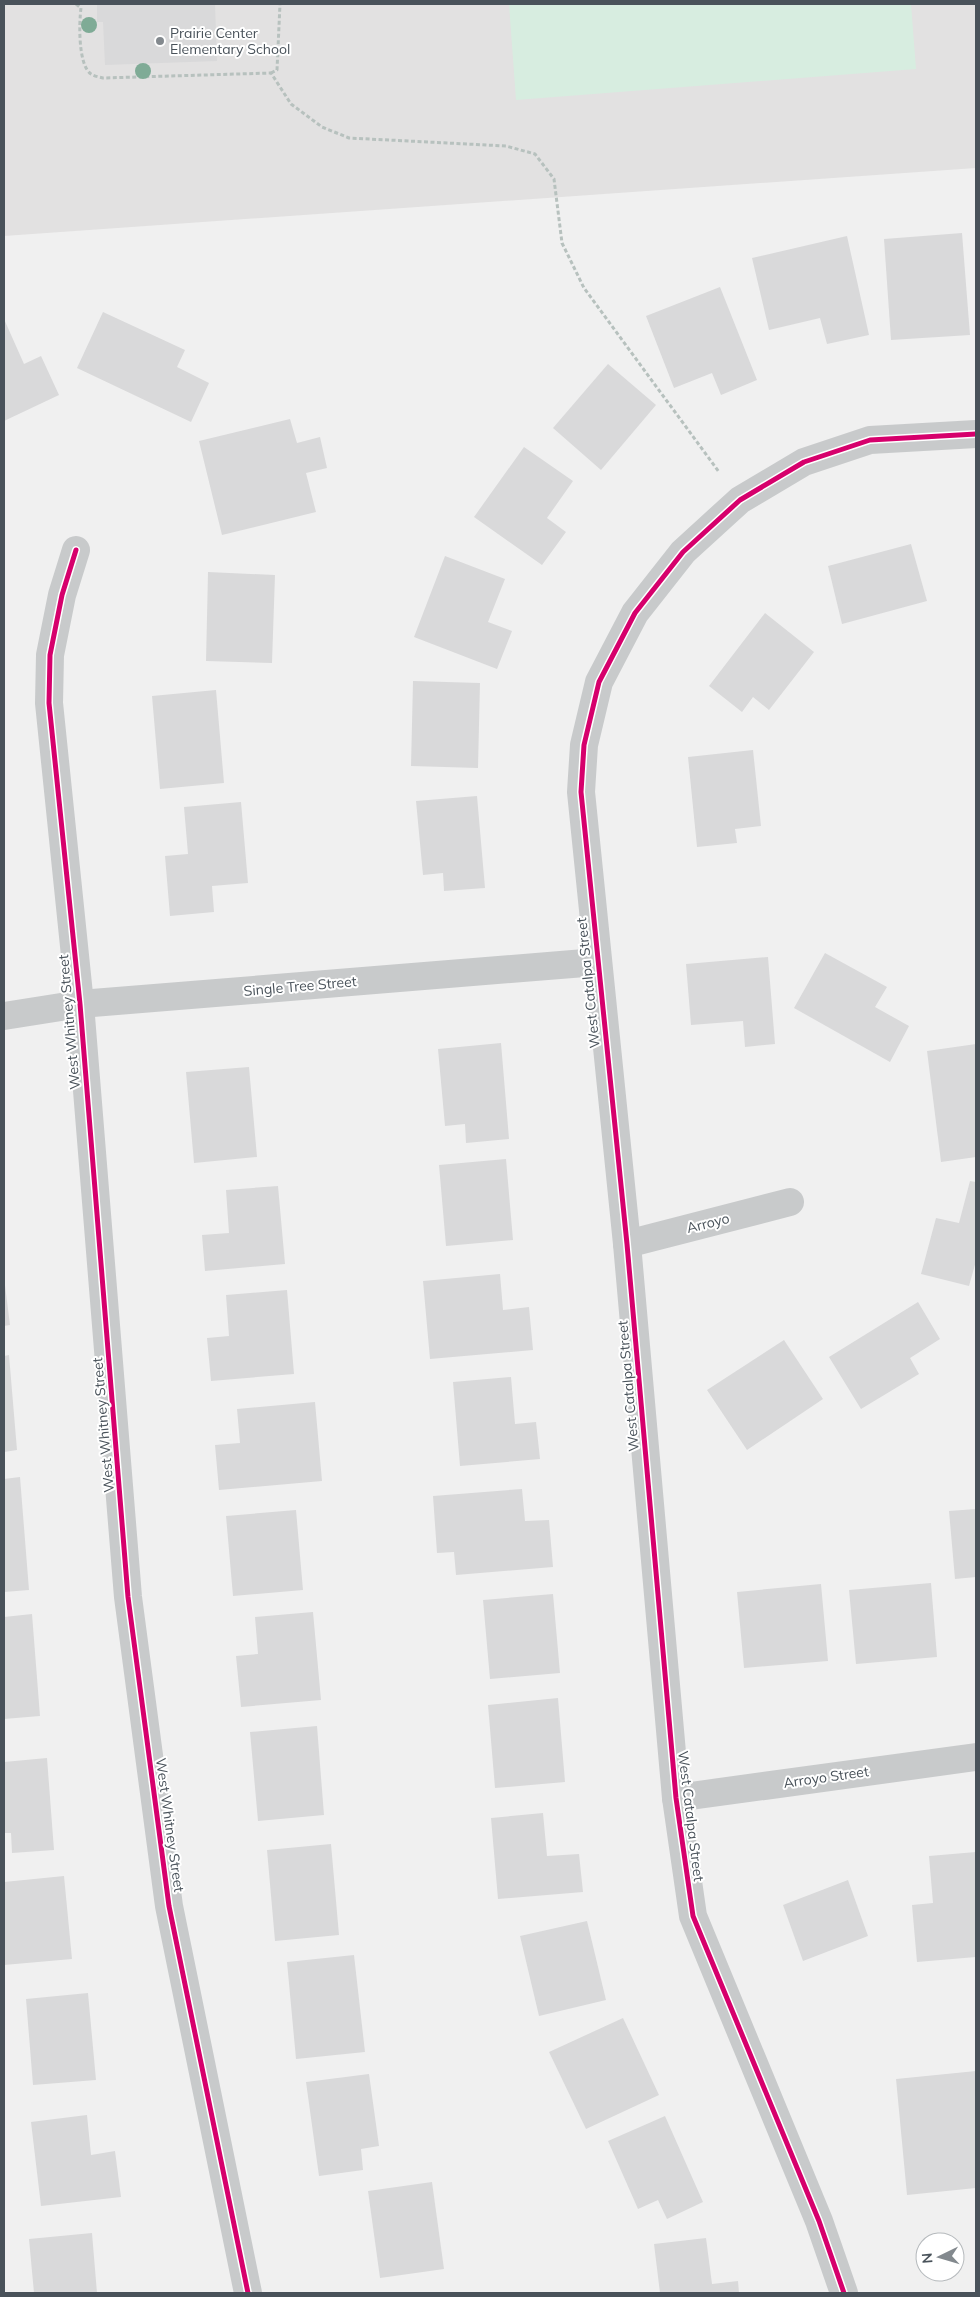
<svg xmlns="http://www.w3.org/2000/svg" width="980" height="2297" font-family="Mulish,sans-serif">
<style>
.education{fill:#e2e1e1}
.green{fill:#d7ede0}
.building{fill:#d9d9da}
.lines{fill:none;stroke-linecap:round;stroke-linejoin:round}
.path{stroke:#b7c1be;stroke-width:3;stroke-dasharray:4 2.5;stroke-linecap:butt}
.street{stroke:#c8cacb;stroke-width:28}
.cycleway-casing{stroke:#fff;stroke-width:8}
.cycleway{stroke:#d6006c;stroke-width:5}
.tree{fill:#7fab96}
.poi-dot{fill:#83898e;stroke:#fff;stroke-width:2}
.labels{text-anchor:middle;stroke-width:4;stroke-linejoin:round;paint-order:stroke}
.poi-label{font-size:14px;fill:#49525a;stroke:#fff;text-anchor:start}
.street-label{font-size:14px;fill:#49525a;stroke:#fff}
</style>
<rect width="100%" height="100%" fill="#f0f0f0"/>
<!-- education -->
<polygon class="education" points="4,4 976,4 976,168 4,236"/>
<!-- green -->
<polygon class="green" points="509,4 911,4 916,69 516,100"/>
<!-- building -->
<g class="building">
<polygon points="97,4 215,4 217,61 105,65 103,22 97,22"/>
<polygon points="962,233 970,335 891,340 884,239"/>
<polygon points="847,236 869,335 827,344 820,318 769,330 752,258"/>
<polygon points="720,287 757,380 721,395 712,373 674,388 646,316"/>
<polygon points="103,312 185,350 177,367 209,383 191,422 77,368"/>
<polygon points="4,319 24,364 41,356 59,395 4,421"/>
<polygon points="608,364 656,405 601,470 553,428"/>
<polygon points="290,419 297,443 320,437 327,468 306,473 316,512 222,535 199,441"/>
<polygon points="524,447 573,481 547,518 566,532 542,565 474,517"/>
<polygon points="911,544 927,601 842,624 828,566"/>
<polygon points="445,556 505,579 488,622 512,631 497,669 414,637"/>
<polygon points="208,572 275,575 272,663 206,661"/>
<polygon points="765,613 814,652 769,710 753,697 742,712 709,686"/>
<polygon points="413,681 480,683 478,768 411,766"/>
<polygon points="216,690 224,783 160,789 152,696"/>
<polygon points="753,750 761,826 735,829 737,843 697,847 688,757"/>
<polygon points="477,796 485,888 444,891 443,873 423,875 416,801"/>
<polygon points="241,802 248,883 212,886 214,912 170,916 165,856 188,854 184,807"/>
<polygon points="825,953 887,987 875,1007 909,1026 890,1062 794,1008"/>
<polygon points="768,957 775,1044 745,1047 743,1021 691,1025 686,964"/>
<polygon points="501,1043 509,1139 466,1143 465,1124 445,1126 438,1049"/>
<polygon points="976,1044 976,1157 941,1162 927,1051"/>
<polygon points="249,1067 257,1157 194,1163 186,1072"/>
<polygon points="506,1159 513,1240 446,1246 439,1165"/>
<polygon points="970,1181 976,1182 976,1261 969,1286 921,1274 936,1218 959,1223"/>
<polygon points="278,1186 285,1264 205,1271 202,1235 229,1233 226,1190"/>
<polygon points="500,1274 503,1310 529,1307 533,1350 430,1359 423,1281"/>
<polygon points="4,1277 10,1325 4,1326"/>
<polygon points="287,1290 294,1374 211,1381 207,1338 229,1336 226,1295"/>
<polygon points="918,1302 940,1339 910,1358 919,1374 861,1409 829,1357"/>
<polygon points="784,1340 823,1399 747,1450 707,1390"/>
<polygon points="9,1355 17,1450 4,1452 4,1356"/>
<polygon points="511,1377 515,1424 536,1422 540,1459 460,1466 453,1382"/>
<polygon points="315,1402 322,1481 219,1490 215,1445 240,1443 237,1409"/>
<polygon points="20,1477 29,1590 4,1592 4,1479"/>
<polygon points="522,1489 525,1521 549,1520 553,1567 456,1575 454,1552 437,1553 433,1496"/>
<polygon points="976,1509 976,1577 955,1579 949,1511"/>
<polygon points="296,1510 303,1590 233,1596 226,1516"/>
<polygon points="931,1583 937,1657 856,1664 849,1590"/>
<polygon points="821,1584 828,1661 744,1668 737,1592"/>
<polygon points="553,1594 560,1673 490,1679 483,1600"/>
<polygon points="313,1612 321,1700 241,1707 236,1656 258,1654 255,1617"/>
<polygon points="32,1614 40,1716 4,1719 4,1617"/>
<polygon points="558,1698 565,1782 495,1788 488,1705"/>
<polygon points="317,1726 324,1815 258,1821 250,1732"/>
<polygon points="47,1758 54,1850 12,1853 11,1833 4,1833 4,1762"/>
<polygon points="543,1813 547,1856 579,1854 583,1892 498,1899 491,1818"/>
<polygon points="331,1844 339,1935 275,1941 267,1850"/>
<polygon points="976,1852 976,1957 917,1962 912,1905 933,1903 929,1856"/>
<polygon points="64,1876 72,1959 4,1965 4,1882"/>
<polygon points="848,1880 868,1936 803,1961 783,1905"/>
<polygon points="587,1921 606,2000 539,2016 520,1936"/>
<polygon points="354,1955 365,2052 296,2059 287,1962"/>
<polygon points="88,1993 96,2080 33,2085 26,1999"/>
<polygon points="623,2018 659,2095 586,2129 549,2052"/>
<polygon points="976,2071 976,2188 907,2195 896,2079"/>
<polygon points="369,2074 379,2146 361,2149 363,2170 319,2176 306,2082"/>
<polygon points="87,2115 91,2155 115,2151 121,2197 41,2206 31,2122"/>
<polygon points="665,2116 703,2202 667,2219 658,2200 638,2209 608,2141"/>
<polygon points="432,2182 444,2269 380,2278 368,2191"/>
<polygon points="92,2233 97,2293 34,2293 29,2239"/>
<polygon points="706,2238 712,2284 738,2281 739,2293 660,2293 654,2244"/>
</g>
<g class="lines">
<!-- path -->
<g class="path">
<path d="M 76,4 L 81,8 C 79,23 78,65 91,74 C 94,76 99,77 103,78 L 271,73 L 291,104 L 322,127 L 349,138 L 506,146 L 535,154 L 554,179 L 562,243 L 584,288 L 719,472"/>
<polyline points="271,73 277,70 280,4"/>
</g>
<!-- street -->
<g class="street">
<polyline points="76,550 62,595 50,655 49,703 80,1004 128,1597 169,1906 248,2293"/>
<polyline points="4,1016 80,1004 597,962"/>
<polyline points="627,1244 790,1202"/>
<polyline points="676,1798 976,1757"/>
<polyline points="844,2293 819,2221 693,1916 676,1798 627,1244 581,792 584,745 599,682 635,613 683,552 740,500 804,462 870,440 976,434"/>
</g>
<defs>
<g id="cycleway">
<polyline points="76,550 62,595 50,655 49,703 80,1004 128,1597 169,1906 248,2293"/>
<polyline points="844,2293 819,2221 693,1916 676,1798 627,1244 581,792 584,745 599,682 635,613 683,552 740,500 804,462 870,440 976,434"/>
</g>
</defs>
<!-- cycleway casing -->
<use href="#cycleway" class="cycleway-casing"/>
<!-- cycleway -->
<use href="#cycleway" class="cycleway"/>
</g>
<!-- trees -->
<g class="tree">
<circle cx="89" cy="25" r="8"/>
<circle cx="143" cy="71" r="8"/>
</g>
<!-- markers -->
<circle class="poi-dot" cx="160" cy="41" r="5"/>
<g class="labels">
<!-- poi labels -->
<g class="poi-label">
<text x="170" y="38">Prairie Center<tspan x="170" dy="16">Elementary School</tspan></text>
</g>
<!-- street labels -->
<g class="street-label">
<text transform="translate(588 983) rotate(-96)" y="5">West Catalpa Street</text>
<text transform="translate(300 986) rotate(-5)" y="5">Single Tree Street</text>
<text transform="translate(69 1022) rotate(-95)" y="5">West Whitney Street</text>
<text transform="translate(708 1223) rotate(-14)" y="5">Arroyo</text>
<text transform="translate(628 1386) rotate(-95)" y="5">West Catalpa Street</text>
<text transform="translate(103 1425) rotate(-95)" y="5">West Whitney Street</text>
<text transform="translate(826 1777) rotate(-8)" y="5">Arroyo Street</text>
<text transform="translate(691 1816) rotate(83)" y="5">West Catalpa Street</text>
<text transform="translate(170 1825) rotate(82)" y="5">West Whitney Street</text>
</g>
</g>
<!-- border -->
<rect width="980" height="2297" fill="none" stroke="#49525a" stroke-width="10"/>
<!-- north arrow -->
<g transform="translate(940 2257) rotate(265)"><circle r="24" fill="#ffffff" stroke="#b6babd"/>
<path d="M0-4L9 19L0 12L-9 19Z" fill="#83898e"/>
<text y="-8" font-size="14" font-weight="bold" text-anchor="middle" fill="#49525a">N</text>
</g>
</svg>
